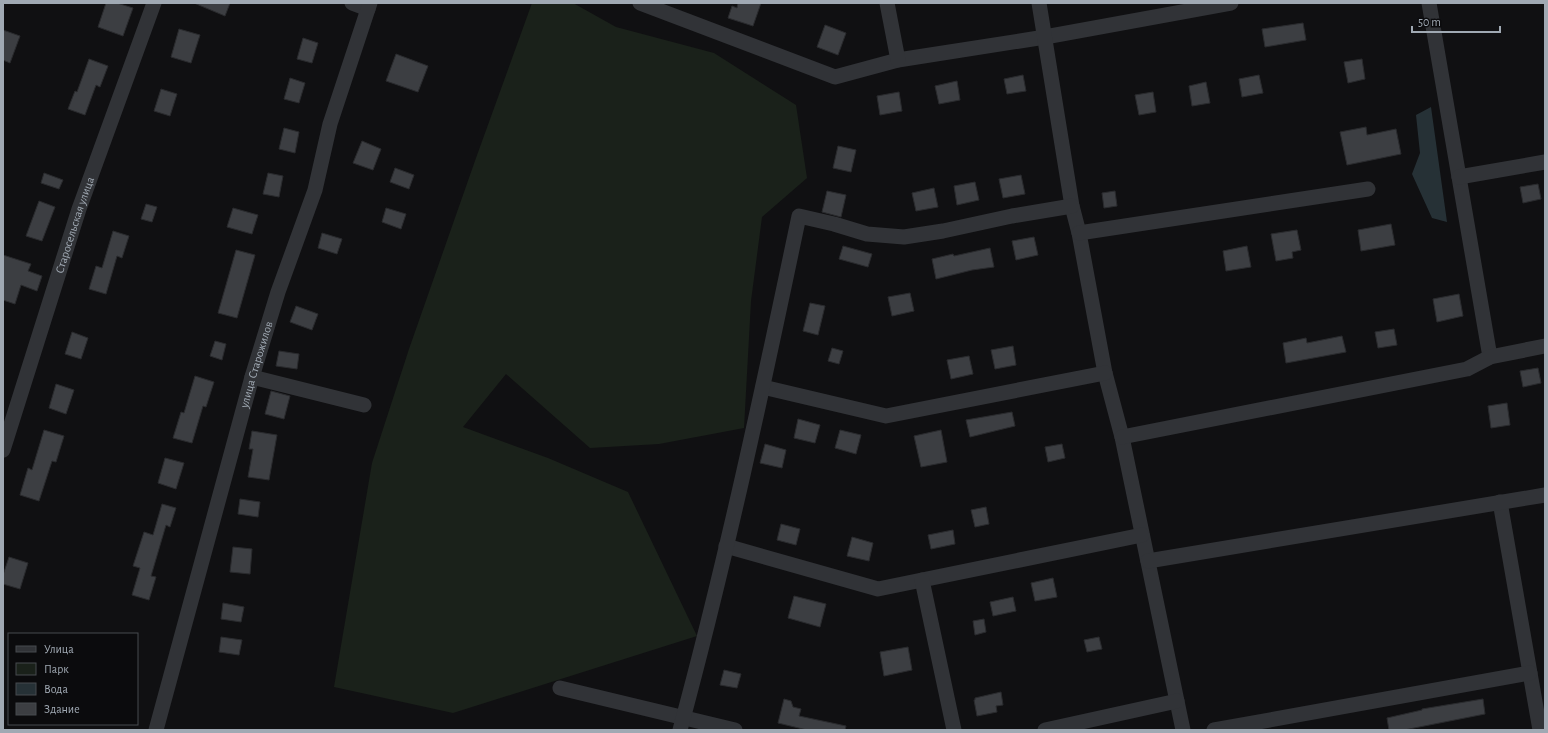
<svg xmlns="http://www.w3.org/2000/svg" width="1548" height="733" font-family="'Alegreya Sans',sans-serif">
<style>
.green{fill:#1a211a}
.water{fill:#263136}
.building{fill:#3c3e42;stroke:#2a2b2e}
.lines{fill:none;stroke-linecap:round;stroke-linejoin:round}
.minor{stroke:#313337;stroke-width:15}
.labels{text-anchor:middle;stroke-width:3.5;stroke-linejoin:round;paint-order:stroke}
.street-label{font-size:12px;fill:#a0a9b3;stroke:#0b0b0d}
</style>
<rect width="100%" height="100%" fill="#101012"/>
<!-- green -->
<polygon class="green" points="532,3 573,3 616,27 714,53 796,105 807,178 762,217 751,301 744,428 659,444 590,448 506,374 463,427 548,458 628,492 697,636 453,713 334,687 372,463 409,349 476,158"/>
<!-- water -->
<polygon class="water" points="1431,107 1447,222 1432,218 1412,174 1420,153 1416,115"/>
<!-- building -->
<g class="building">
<polygon points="106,3 117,3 133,8 123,36 98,27"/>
<polygon points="194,3 230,3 225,16"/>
<polygon points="738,3 761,3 753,26 728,18 732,6 737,8"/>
<polygon points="1303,23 1306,40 1265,47 1262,29"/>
<polygon points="825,25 846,33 838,55 817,47"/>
<polygon points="179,29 200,35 191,63 171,57"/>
<polygon points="3,30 20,36 10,63 3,60"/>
<polygon points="303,38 318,43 312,63 297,59"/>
<polygon points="396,54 428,66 418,92 386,81"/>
<polygon points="89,59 108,66 100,87 96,85 85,115 68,109 75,91 77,92"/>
<polygon points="1362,59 1365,79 1348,83 1344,62"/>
<polygon points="1023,75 1026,91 1007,94 1004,79"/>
<polygon points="1259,75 1263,93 1242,97 1239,79"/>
<polygon points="290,78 305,83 299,103 284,99"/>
<polygon points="957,81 960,100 939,104 935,86"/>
<polygon points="1206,82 1210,103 1192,106 1189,86"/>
<polygon points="161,89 177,94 170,116 154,111"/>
<polygon points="899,92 902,111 880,115 877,96"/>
<polygon points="1153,92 1156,112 1139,115 1135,95"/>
<polygon points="1366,127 1367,135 1396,129 1401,154 1347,165 1340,132"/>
<polygon points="284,128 299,132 295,153 279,149"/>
<polygon points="362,141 381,149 373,170 353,163"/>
<polygon points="838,146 856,150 851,172 833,168"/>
<polygon points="395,168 414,175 409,189 390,182"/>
<polygon points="44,173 63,180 59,189 41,183"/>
<polygon points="268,173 283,176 279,197 263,194"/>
<polygon points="1021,175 1025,194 1003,198 999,179"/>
<polygon points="975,182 979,200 957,205 954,186"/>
<polygon points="1538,184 1541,199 1523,203 1520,187"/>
<polygon points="934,188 938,207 916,211 912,193"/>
<polygon points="827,191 846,195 841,217 822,212"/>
<polygon points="1115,191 1117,206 1104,208 1102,193"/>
<polygon points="39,201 55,207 42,241 26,236"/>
<polygon points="146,204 157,207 152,222 141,219"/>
<polygon points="233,208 258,215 252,234 227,227"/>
<polygon points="386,208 406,214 401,229 382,222"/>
<polygon points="1391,224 1395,245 1361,251 1358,230"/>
<polygon points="1297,230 1301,250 1292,252 1293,258 1276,261 1271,234"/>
<polygon points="113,231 129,236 122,258 117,256 106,294 89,289 96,266 102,268"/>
<polygon points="322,233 342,239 337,254 318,248"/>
<polygon points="1034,237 1038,255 1016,260 1012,241"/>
<polygon points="843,246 872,254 868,267 839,259"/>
<polygon points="1247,246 1251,267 1226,271 1223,251"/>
<polygon points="990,248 994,267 972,270 936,279 932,259 953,254 954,256"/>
<polygon points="236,250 255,255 237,318 218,313"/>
<polygon points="3,255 31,264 28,271 42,276 37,291 21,285 15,304 3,300"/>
<polygon points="910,293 914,311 892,316 888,297"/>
<polygon points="1459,294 1463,316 1437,322 1433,299"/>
<polygon points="810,303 825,306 818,335 803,331"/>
<polygon points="296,306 318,314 312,330 290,322"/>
<polygon points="1394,329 1397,345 1378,348 1375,332"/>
<polygon points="72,332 88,338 81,359 65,354"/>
<polygon points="1342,336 1346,352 1286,363 1283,343 1306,338 1307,343"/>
<polygon points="215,341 226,344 222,360 210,356"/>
<polygon points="1013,346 1016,365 995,369 991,350"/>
<polygon points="832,348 843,351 839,364 828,361"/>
<polygon points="279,351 299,354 297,369 276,366"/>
<polygon points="969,356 973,374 951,379 947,360"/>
<polygon points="1538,368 1541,383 1523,387 1520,371"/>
<polygon points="195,376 214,382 206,407 203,406 192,443 173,438 181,412 184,413"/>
<polygon points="56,384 74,390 66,414 49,408"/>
<polygon points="271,391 290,396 284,419 265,414"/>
<polygon points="1507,403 1510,425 1491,428 1488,406"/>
<polygon points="1012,412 1015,426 970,437 966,420"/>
<polygon points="798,419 820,425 815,443 794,438"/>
<polygon points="44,430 64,436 56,462 52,461 39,501 20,495 28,468 32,470"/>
<polygon points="840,430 861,435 856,454 835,448"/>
<polygon points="941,430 947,462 921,467 914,436"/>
<polygon points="252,431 277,435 269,480 248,477 253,449 249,449"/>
<polygon points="765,444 786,450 782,468 760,463"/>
<polygon points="1062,444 1065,458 1048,462 1045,447"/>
<polygon points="165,458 184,463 176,489 158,483"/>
<polygon points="240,499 260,502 258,517 238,514"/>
<polygon points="162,504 176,508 170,527 166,525 151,576 156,577 149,600 132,595 140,568 133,566 144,532 153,535"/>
<polygon points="986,507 989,524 975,527 971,510"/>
<polygon points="781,524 800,529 796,545 777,540"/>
<polygon points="953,530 955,544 931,549 928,535"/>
<polygon points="852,537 873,543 869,561 847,556"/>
<polygon points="233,547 252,549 250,574 230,572"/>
<polygon points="9,557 28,563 20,589 3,584 3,575"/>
<polygon points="1053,578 1057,597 1035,601 1031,583"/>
<polygon points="794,596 826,604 820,627 788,618"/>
<polygon points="1013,597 1016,611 993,616 990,602"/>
<polygon points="223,603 244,607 241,622 221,619"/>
<polygon points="984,619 986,632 975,635 973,621"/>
<polygon points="221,637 242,640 239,655 219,652"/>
<polygon points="1099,637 1102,649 1087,652 1084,640"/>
<polygon points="908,647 912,670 884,676 880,652"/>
<polygon points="724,670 741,674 737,688 720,685"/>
<polygon points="1001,692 1003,705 996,706 997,712 977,716 974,700 975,700 975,698"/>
<polygon points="784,699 791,701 793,707 801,709 799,716 846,726 845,730 807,730 778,723"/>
<polygon points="1483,699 1485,714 1404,730 1389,730 1387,718 1422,710 1422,709"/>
</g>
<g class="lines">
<!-- minor -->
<g class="minor">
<polyline points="352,3 368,9"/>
<polyline points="640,3 835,77 898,60 1045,37 1231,3"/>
<polyline points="887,3 898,60"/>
<polyline points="1039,3 1072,206 1079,233 1105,373 1122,437 1183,730"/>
<polyline points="1429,3 1490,357"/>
<polyline points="1459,177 1545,162"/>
<polyline points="1079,233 1368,189"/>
<polyline points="252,377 364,405"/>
<polyline points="763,387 886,416 1105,373"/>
<polyline points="1122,437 1467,369 1490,357 1545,346"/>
<path id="s1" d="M 3,450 L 79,209 L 154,3"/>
<polyline points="1500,502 1540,730"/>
<polyline points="726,546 878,589 1142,535"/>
<polyline points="1148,561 1545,495"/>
<polyline points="922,580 954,730"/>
<polyline points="560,688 735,730"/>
<path id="s2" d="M 156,730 L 252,377 L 278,292 L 315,190 L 330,124 L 370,3"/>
<path d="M 680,730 C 726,560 763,388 799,216 L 834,224 L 867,234 L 904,237 L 943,231 L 1012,216 L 1072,206"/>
<polyline points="1045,730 1177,701"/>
<polyline points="1214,730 1530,673"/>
</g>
</g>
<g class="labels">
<!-- street labels -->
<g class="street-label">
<text dy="4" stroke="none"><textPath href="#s1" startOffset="236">Старосельская улица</textPath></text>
<text dy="4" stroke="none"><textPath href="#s2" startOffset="379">улица Старожилов</textPath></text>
</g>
</g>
<!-- border -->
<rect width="1548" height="733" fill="none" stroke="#a0a9b3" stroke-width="8"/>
<!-- legend -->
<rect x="8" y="633" width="130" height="92" fill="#0b0b0d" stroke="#474a4f"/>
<rect x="16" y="646" width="20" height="6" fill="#313337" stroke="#474a4f"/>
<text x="44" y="653" font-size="12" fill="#a0a9b3">Улица</text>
<rect x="16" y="663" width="20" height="12" fill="#1a211a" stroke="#474a4f"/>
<text x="44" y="673" font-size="12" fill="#a0a9b3">Парк</text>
<rect x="16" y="683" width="20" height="12" fill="#263136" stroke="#474a4f"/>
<text x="44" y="693" font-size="12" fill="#a0a9b3">Вода</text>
<rect x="16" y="703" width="20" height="12" fill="#3c3e42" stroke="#474a4f"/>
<text x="44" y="713" font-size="12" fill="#a0a9b3">Здание</text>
<!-- scale -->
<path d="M1412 26v6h88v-6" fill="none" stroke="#a0a9b3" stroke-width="2"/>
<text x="1418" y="26" font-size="12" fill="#a0a9b3" stroke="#0b0b0d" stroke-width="3" paint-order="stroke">50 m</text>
</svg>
